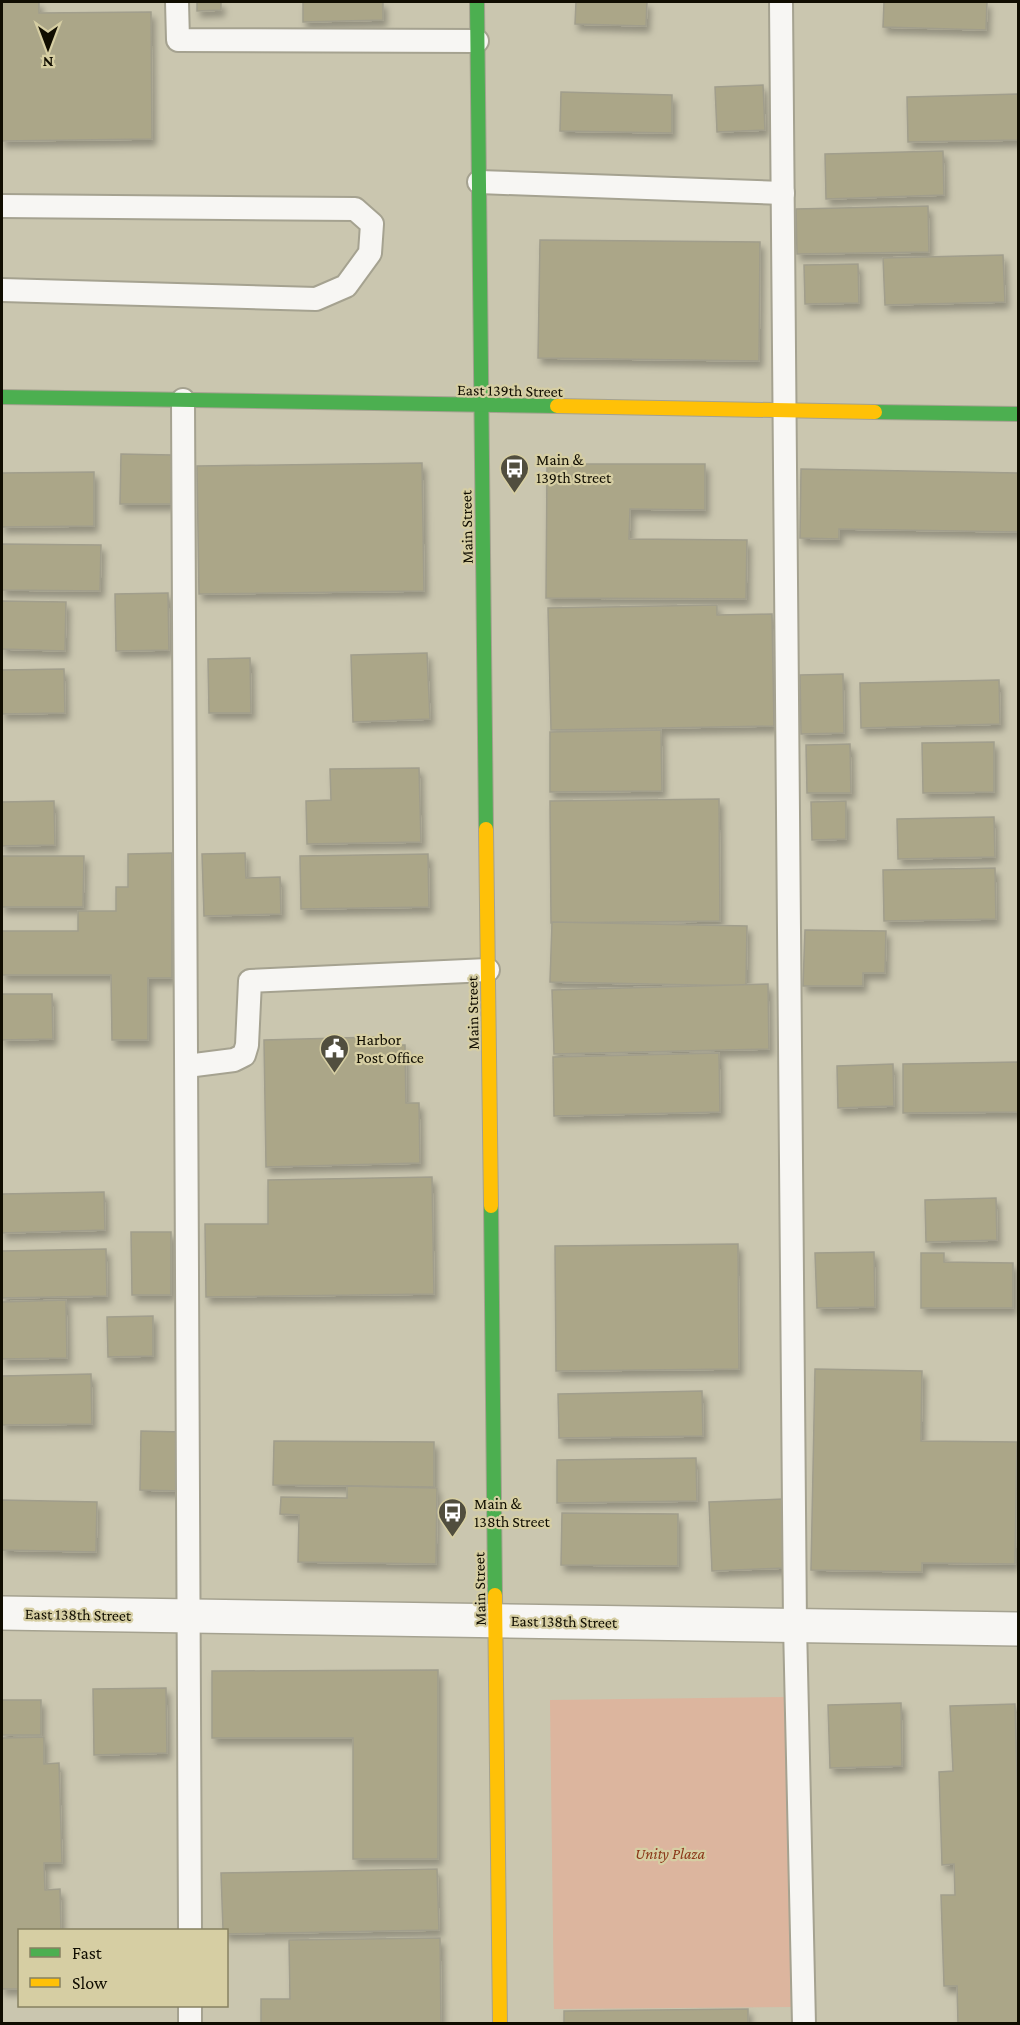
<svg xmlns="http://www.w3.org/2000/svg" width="1020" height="2025" font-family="'Crimson Pro',serif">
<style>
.green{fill:#dcb59e}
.building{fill:#aba688;stroke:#a19e8c;stroke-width:1.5;filter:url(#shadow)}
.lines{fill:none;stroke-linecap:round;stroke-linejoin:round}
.lane-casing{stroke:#a5a290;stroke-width:26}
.street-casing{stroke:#a5a290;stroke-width:36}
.fast-casing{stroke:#a5a290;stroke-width:16}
.slow-casing{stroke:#a5a290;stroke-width:16}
.lane{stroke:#f7f6f3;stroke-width:22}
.street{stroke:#f7f6f3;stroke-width:33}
.fast{stroke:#4caf50;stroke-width:14}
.slow{stroke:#ffc107;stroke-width:14}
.labels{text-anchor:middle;stroke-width:4.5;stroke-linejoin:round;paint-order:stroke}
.street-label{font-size:16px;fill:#100d01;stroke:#d6cea3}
.poi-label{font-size:16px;fill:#100d01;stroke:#d6cea3;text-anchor:start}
.park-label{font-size:16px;font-style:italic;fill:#8b3819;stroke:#d6cea3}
</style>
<defs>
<filter id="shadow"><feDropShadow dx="3.5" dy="6" stdDeviation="3" flood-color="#0004"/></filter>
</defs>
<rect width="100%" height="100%" fill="#cac6af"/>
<!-- green -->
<polygon class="green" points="787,1697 791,2007 554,2009 550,1700"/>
<!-- building -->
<g class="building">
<polygon points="2,2 39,2 39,13 151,12 152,139 2,141"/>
<polygon points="197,2 221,2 221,10 197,11"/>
<polygon points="303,2 383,2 383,20 303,22"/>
<polygon points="576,2 647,2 646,26 575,24"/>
<polygon points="884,2 987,2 986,30 883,27"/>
<polygon points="763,85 765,130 717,132 715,87"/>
<polygon points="561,92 672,95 672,133 560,131"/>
<polygon points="1018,94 1018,140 908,142 907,97"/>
<polygon points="943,151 944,195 826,199 825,154"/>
<polygon points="928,206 929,252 797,254 796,209"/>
<polygon points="540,240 760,242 759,361 538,358"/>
<polygon points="1003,255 1005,302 885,305 883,258"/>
<polygon points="858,264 859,303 805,304 804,265"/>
<polygon points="121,454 172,455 171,504 120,504"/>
<polygon points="422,463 424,591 199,594 197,466"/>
<polygon points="547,464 705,464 705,510 630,509 629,539 747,540 746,599 546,598"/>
<polygon points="801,469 1018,473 1018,532 839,529 839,539 800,538"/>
<polygon points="94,472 94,526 2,527 2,473"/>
<polygon points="2,544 101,545 100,591 2,590"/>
<polygon points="168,593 169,650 116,651 115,594"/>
<polygon points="2,601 66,602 65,651 2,649"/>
<polygon points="717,605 717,615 772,614 774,726 551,730 548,608"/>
<polygon points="427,653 430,719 353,722 351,655"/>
<polygon points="250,658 251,713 209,713 208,659"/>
<polygon points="64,669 65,713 2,714 2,670"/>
<polygon points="843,674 844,733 801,734 800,675"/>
<polygon points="999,680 1000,724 861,728 860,683"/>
<polygon points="661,730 662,791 550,792 550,732"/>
<polygon points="994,742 994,792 923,793 922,743"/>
<polygon points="850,744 851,793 807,793 806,745"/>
<polygon points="419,768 421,842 307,844 306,801 331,800 330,769"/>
<polygon points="719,799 720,921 551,923 550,801"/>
<polygon points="54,801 55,845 2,846 2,802"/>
<polygon points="846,801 846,839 812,840 811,802"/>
<polygon points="994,817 995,857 898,859 897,819"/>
<polygon points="172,853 172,978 148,978 148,1040 112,1040 111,975 2,975 2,931 78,931 78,911 116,911 116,887 128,887 128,854"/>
<polygon points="245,853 246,878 280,877 281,914 204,916 202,854"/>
<polygon points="428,854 429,907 301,909 300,856"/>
<polygon points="2,856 84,856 83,907 2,907"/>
<polygon points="995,868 996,919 884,921 883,870"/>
<polygon points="552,922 747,926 746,986 550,982"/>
<polygon points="805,930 886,931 885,973 863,973 863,986 803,986"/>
<polygon points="768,984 769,1049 554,1054 552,990"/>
<polygon points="2,994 52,994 53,1039 2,1040"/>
<polygon points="377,1037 379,1045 405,1045 406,1103 419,1103 420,1163 266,1167 264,1040"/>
<polygon points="719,1053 720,1112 554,1116 553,1057"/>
<polygon points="1018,1062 1018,1112 903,1113 903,1064"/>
<polygon points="893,1064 894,1106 838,1108 837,1066"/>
<polygon points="432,1177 434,1294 206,1297 205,1224 268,1224 268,1180"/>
<polygon points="104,1192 105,1230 2,1233 2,1194"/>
<polygon points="996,1198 997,1240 926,1242 925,1200"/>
<polygon points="131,1232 171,1232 171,1295 132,1295"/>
<polygon points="738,1244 739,1369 556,1371 555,1246"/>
<polygon points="106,1249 107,1296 2,1298 2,1251"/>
<polygon points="874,1252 875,1307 817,1308 815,1253"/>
<polygon points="921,1253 944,1253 944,1262 1013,1263 1013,1308 921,1308"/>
<polygon points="66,1300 67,1358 2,1359 2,1302"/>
<polygon points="153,1316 153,1356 108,1357 107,1317"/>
<polygon points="815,1369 922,1371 921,1441 1017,1442 1015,1564 922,1563 922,1572 811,1570"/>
<polygon points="91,1374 92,1424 2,1425 2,1376"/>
<polygon points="702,1391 703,1436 559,1438 558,1394"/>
<polygon points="141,1431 182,1432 181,1491 140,1490"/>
<polygon points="274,1441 434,1442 434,1487 273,1485"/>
<polygon points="696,1458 697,1501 557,1503 557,1460"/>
<polygon points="347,1486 437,1488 436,1564 298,1562 299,1515 280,1514 281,1497 347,1498"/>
<polygon points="783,1499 785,1568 712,1571 709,1502"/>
<polygon points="2,1500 97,1502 96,1552 2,1550"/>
<polygon points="562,1513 678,1514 678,1566 561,1565"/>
<polygon points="438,1670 438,1859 353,1859 353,1738 212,1738 212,1671"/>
<polygon points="166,1688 167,1753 94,1755 93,1689"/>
<rect x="2" y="1700" width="39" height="35"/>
<polygon points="901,1703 902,1766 830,1768 828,1705"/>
<polygon points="1015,1704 1018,1806 1018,2024 958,2024 957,1986 944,1986 941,1895 955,1895 954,1864 942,1865 939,1772 953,1771 950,1706"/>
<polygon points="44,1737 44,1764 59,1763 62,1863 44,1863 45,1890 60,1889 61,1930 20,1930 20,1989 2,1989 2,1738"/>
<polygon points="437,1869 439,1930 226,1934 226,1930 223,1930 221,1873"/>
<polygon points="440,1938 441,2024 261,2024 261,1999 290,1999 289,1940"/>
<polygon points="748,2009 748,2024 564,2024 564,2011"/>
</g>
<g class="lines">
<defs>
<g id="lane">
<polyline points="177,2 178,40 477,41"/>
<polyline points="781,2 795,1625 804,2024"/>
<polyline points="479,182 783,193"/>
<polyline points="2,206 355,209 372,224 370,253 346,286 316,299 2,290"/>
<polyline points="183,400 190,1930"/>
<polyline points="187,1066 234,1060 244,1055 247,1045 250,981 488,970"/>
<polyline points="190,2006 190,2024"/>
</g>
<polyline id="street" points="2,1613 1018,1629"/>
<g id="fast">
<polyline points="477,2 486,829"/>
<polyline points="2,397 557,406"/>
<polyline points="875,412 1018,414"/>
<polyline points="491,1206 495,1595"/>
</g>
<g id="slow">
<polyline points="557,406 875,412"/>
<polyline points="486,829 491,1206"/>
<polyline points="495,1595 500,2024"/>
</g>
</defs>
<!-- lane casing -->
<use href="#lane" class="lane-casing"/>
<!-- street casing -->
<use href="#street" class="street-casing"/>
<!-- fast casing -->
<use href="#fast" class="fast-casing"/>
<!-- slow casing -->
<use href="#slow" class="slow-casing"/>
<!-- lane -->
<use href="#lane" class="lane"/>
<!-- street -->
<use href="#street" class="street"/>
<!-- fast -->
<use href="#fast" class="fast"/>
<!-- slow -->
<use href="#slow" class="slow"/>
</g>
<!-- icons -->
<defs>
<symbol id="bus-pin" viewBox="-11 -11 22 30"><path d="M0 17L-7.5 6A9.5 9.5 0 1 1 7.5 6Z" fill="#514e3e" stroke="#d6cea3"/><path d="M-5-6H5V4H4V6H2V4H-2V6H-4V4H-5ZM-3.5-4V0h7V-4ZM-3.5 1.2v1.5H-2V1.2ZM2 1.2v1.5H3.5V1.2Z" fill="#fff"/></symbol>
<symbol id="civic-pin" viewBox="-11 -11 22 30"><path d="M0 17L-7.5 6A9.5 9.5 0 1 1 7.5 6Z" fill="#514e3e" stroke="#d6cea3"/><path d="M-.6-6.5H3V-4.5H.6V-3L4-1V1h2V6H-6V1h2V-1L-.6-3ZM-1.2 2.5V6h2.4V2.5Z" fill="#fff"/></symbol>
</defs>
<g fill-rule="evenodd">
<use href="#bus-pin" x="498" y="452" width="33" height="45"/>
<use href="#civic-pin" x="318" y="1032" width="33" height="45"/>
<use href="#bus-pin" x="436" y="1496" width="33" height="45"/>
</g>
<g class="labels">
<!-- street labels -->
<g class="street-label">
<text transform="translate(510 390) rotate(1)" y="6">East 139th Street</text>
<text transform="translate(466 527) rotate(-91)" y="6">Main Street</text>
<text transform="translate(472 1013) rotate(-91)" y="6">Main Street</text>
<text transform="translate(479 1589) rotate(-91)" y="6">Main Street</text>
<text transform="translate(78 1614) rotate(1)" y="6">East 138th Street</text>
<text transform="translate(564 1621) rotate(1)" y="6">East 138th Street</text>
</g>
<!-- poi labels -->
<g class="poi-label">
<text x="536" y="465">Main &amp;<tspan x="536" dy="18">139th Street</tspan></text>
<text x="356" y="1045">Harbor<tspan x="356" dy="18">Post Office</tspan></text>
<text x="474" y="1509">Main &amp;<tspan x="474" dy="18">138th Street</tspan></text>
</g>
<!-- park labels -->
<g class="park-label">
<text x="670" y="1859">Unity Plaza</text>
</g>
</g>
<!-- border -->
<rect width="1020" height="2025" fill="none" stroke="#100d01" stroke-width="6"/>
<!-- legend -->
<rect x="18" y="1929" width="210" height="78" fill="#d6cea3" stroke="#878162" stroke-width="1.5"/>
<rect x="30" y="1948" width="30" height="9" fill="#4caf50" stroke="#878162" stroke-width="1.5"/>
<text x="72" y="1959" font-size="18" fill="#100d01">Fast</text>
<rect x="30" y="1978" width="30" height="9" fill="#ffc107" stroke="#878162" stroke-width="1.5"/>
<text x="72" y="1989" font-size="18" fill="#100d01">Slow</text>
<!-- north arrow -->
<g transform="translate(48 48) rotate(180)" stroke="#d6cea3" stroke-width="4.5" paint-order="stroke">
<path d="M0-4.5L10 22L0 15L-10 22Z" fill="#100d01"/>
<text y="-9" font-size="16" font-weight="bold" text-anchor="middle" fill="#100d01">N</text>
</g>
</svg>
